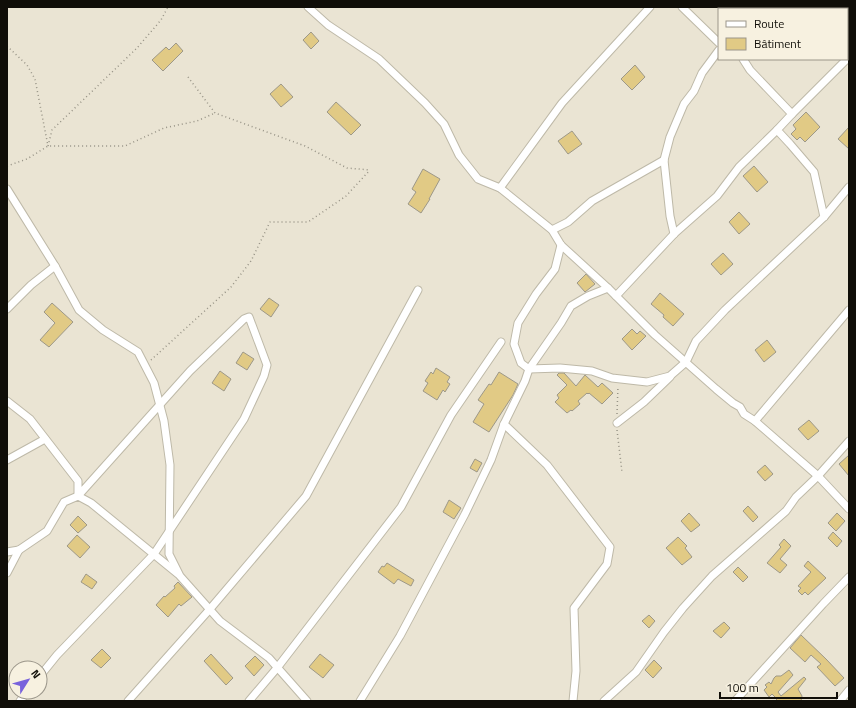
<svg xmlns="http://www.w3.org/2000/svg" width="856" height="708" font-family="'Titillium Web',sans-serif">
<style>
.building{fill:#e1ca85;stroke:#9d9888}
.lines{fill:none;stroke-linecap:round;stroke-linejoin:round}
.street-casing{stroke:#beb9a8;stroke-width:9}
.path{stroke:#979386;stroke-width:1.5;stroke-dasharray:1 3;stroke-linecap:butt}
.street{stroke:#fff;stroke-width:7}
</style>
<rect width="100%" height="100%" fill="#eae4d3"/>
<!-- building -->
<g class="building">
<polygon points="311,32 319,41 311,49 303,40"/>
<polygon points="176,43 183,51 163,71 152,60 166,47 169,50"/>
<polygon points="635,65 645,77 632,90 621,79"/>
<polygon points="281,84 293,97 281,107 270,94"/>
<polygon points="336,102 361,125 351,135 327,112"/>
<polygon points="806,112 820,127 805,142 800,137 797,140 791,134 796,129 793,125"/>
<polygon points="849,127 849,149 838,139"/>
<polygon points="572,131 582,144 568,154 558,141"/>
<polygon points="754,166 768,182 757,192 743,176"/>
<polygon points="423,169 440,179 429,199 430,199 421,213 408,204 416,192 412,189"/>
<polygon points="739,212 750,224 739,234 729,222"/>
<polygon points="723,253 733,264 721,275 711,264"/>
<polygon points="586,274 595,284 585,292 577,283"/>
<polygon points="660,293 684,314 673,326 663,317 664,315 651,304"/>
<polygon points="269,298 279,305 271,317 260,309"/>
<polygon points="52,303 73,322 49,347 40,340 55,323 44,312"/>
<polygon points="632,329 637,334 640,331 646,336 632,350 622,339"/>
<polygon points="767,340 776,352 764,362 755,350"/>
<polygon points="243,352 254,359 247,370 236,363"/>
<polygon points="436,368 450,377 447,382 450,384 445,392 443,390 437,400 423,391 428,383 425,381 431,372 433,374"/>
<polygon points="220,371 231,379 224,391 212,383"/>
<polygon points="499,372 518,384 513,395 489,432 473,422 484,404 478,400 489,384 491,385"/>
<polygon points="559,373 564,373 576,386 585,375 598,387 602,383 613,393 602,404 589,393 588,394 587,393 578,401 580,404 572,411 571,410 567,413 555,402 559,398 557,395 567,385 557,375"/>
<polygon points="809,420 819,431 808,440 798,429"/>
<polygon points="849,455 849,476 839,464"/>
<polygon points="475,459 482,463 477,472 470,468"/>
<polygon points="765,465 773,474 765,481 757,472"/>
<polygon points="449,500 461,508 454,519 443,512"/>
<polygon points="748,506 758,517 753,522 743,511"/>
<polygon points="689,513 700,525 691,532 681,521"/>
<polygon points="837,513 845,521 836,531 828,523"/>
<polygon points="78,516 87,525 78,533 70,525"/>
<polygon points="833,532 842,541 837,547 828,538"/>
<polygon points="77,535 90,547 80,558 67,546"/>
<polygon points="678,537 687,546 685,548 692,557 682,565 666,548"/>
<polygon points="784,539 791,546 780,559 787,565 780,573 767,563 781,547 779,545"/>
<polygon points="808,561 826,578 808,595 805,592 802,595 798,591 801,588 798,586 811,572 804,566"/>
<polygon points="387,563 414,580 411,586 398,579 394,584 378,572 382,566 384,567"/>
<polygon points="738,567 748,577 743,582 733,572"/>
<polygon points="86,574 97,582 92,589 81,582"/>
<polygon points="178,582 192,597 181,606 179,604 168,617 156,605 164,596 165,597 175,588 174,586"/>
<polygon points="649,615 655,621 649,628 642,621"/>
<polygon points="724,622 730,628 721,638 713,631"/>
<polygon points="801,635 826,659 844,678 835,686 817,667 821,664 811,655 805,662 790,648"/>
<polygon points="102,649 111,658 101,668 91,660"/>
<polygon points="211,654 233,678 226,685 204,661"/>
<polygon points="320,654 334,665 323,678 309,667"/>
<polygon points="255,656 264,665 254,676 245,666"/>
<polygon points="654,660 662,668 653,678 645,670"/>
<polygon points="789,670 793,675 778,692 781,696 804,677 806,679 798,689 802,696 801,701 775,701 777,699 772,694 769,697 764,690 767,687 765,685 769,682 771,684 774,678 776,676 781,676"/>
</g>
<g class="lines">
<defs>
<g id="street">
<polyline points="308,7 328,25 379,59 425,103 444,124 459,155 478,179 500,188 552,230 561,245 608,288 655,335 716,389 733,403 740,407 744,414 755,421 818,476 849,509"/>
<polyline points="682,7 719,43"/>
<polyline points="772,9 774,7"/>
<polyline points="743,59 750,70 792,114 777,130 790,144 814,172 824,217"/>
<polyline points="792,114 849,57"/>
<polyline points="500,188 562,103 650,7"/>
<polyline points="7,189 55,266 79,310 103,330 138,352 154,383 164,421 170,465 169,554 180,576 220,621 269,658 307,701"/>
<polyline points="552,230 568,222 592,201 664,160"/>
<polyline points="674,234 670,216 664,160 670,137 684,104 694,91 702,73 719,50"/>
<polyline points="561,245 555,269 536,294 518,323 514,344 521,363 529,369 560,368 592,371 612,378 647,382 670,376 686,362 696,341 725,310 824,217 849,187"/>
<polyline points="616,296 674,234 717,196 739,167 777,130"/>
<polyline points="7,309 31,285 55,266"/>
<polyline points="7,401 30,419 78,481 78,496 190,371 244,319 249,317 267,365 264,376 244,419 154,554 57,655 40,676"/>
<polyline points="755,421 849,310"/>
<polyline points="617,423 644,402 670,377"/>
<polyline points="504,424 547,465 610,547 607,564 574,608 576,671 573,701"/>
<polyline points="7,460 45,439"/>
<polyline points="7,552 19,550 47,531 64,502 78,496 91,503 178,574"/>
<polyline points="7,573 19,550"/>
<polyline points="20,701 27,692"/>
<polyline points="128,701 210,609 306,496 418,290"/>
<polyline points="249,701 277,668 401,507 451,415 501,342"/>
<polyline points="360,701 400,636 465,514 491,460 504,424 525,381 529,369 561,323 571,306 588,296 608,288"/>
<polyline points="604,701 636,672 664,632 683,608 712,576 786,511 796,497 818,476 849,441"/>
<polyline points="735,701 823,604 849,577"/>
<polyline points="840,701 849,690"/>
</g>
</defs>
<!-- street casing -->
<use href="#street" class="street-casing"/>
<!-- path -->
<g class="path">
<polyline points="7,46 27,65 35,79 48,146 52,130 137,48 161,20 168,7"/>
<polyline points="188,77 215,113 305,146 347,168 370,170"/>
<polyline points="7,166 27,159 48,146 125,146 164,128 197,121 215,113"/>
<polyline points="151,360 231,287 251,261 270,222 308,222 346,196 370,170"/>
<polyline points="617,414 618,386"/>
<polyline points="617,430 622,472"/>
</g>
<!-- street -->
<use href="#street" class="street"/>
</g>
<!-- border -->
<rect width="856" height="708" fill="none" stroke="#100e08" stroke-width="16"/>
<!-- legend -->
<rect x="718" y="8" width="130" height="52" fill="#f7f1e0" stroke="#9b968a"/>
<rect x="726" y="21" width="20" height="6" fill="#ffffff" stroke="#9b968a"/>
<text x="754" y="28" font-size="12" fill="#100e08">Route</text>
<rect x="726" y="38" width="20" height="12" fill="#e1ca85" stroke="#9b968a"/>
<text x="754" y="48" font-size="12" fill="#100e08">Bâtiment</text>
<!-- north arrow -->
<g transform="translate(28 680) rotate(53)"><circle r="19" fill="#f7f1e0" stroke="#9b968a"/>
<path d="M0-3L7 15L0 10L-7 15Z" fill="#7862dc"/>
<text y="-6" font-size="11" font-weight="bold" text-anchor="middle" fill="#100e08">N</text>
</g>
<!-- scale -->
<path d="M720 692v6h117v-6" fill="none" stroke="#100e08" stroke-width="2"/>
<text x="726" y="692" font-size="12" fill="#100e08" stroke="#f7f1e0" stroke-width="3" paint-order="stroke">100 m</text>
</svg>
